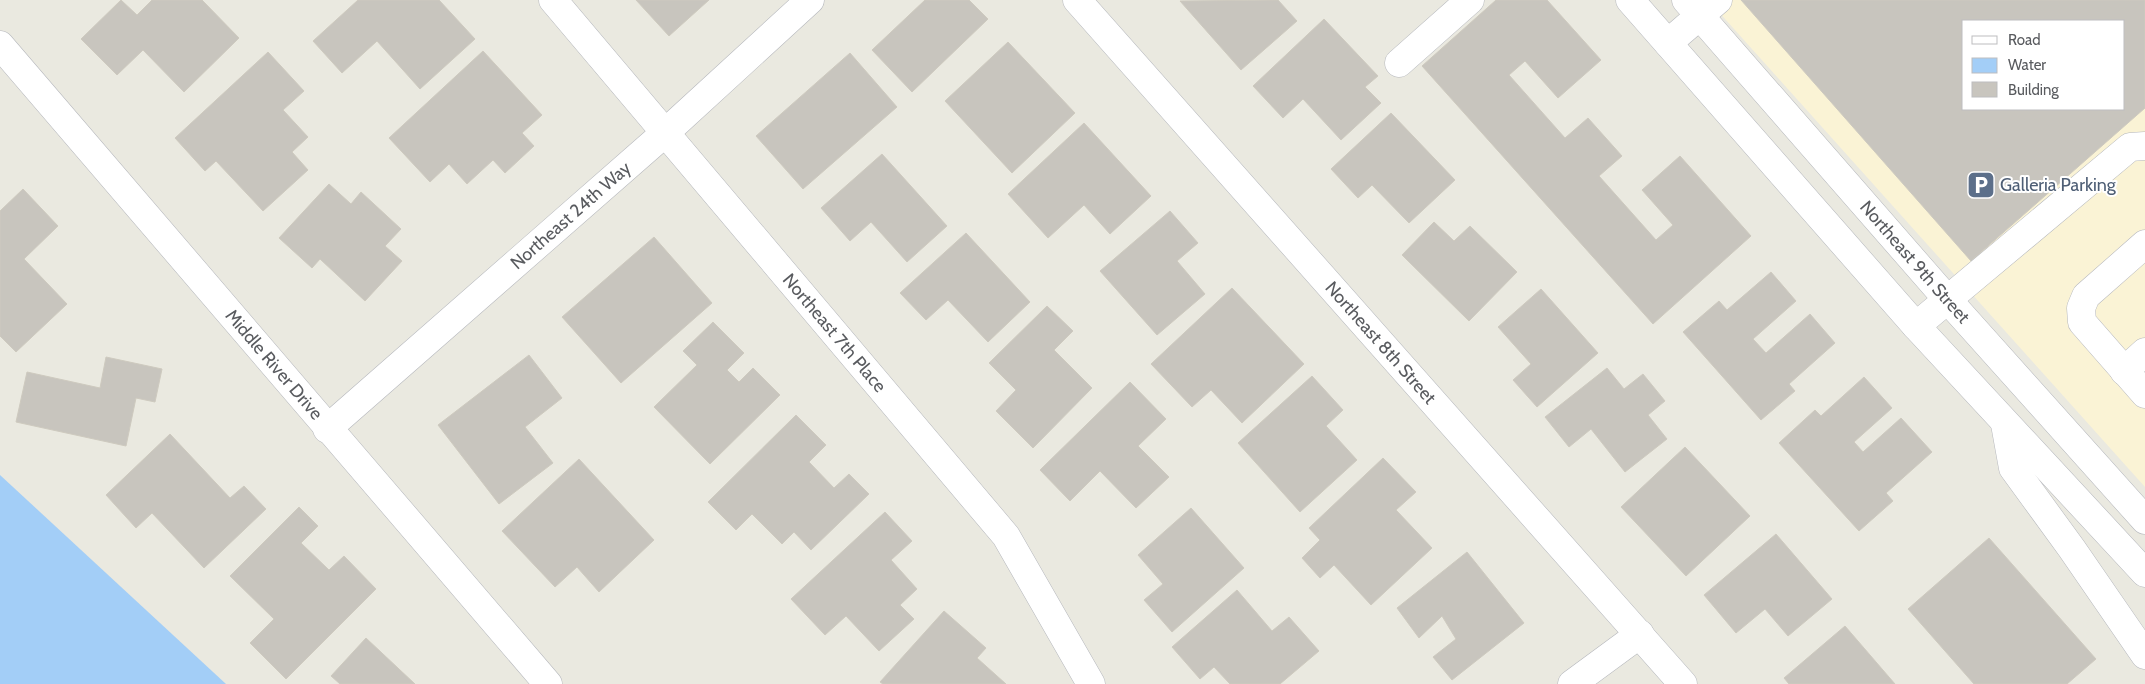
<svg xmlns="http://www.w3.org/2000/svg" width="2145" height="684" font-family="Cabin,sans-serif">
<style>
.commercial{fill:#faf3d5;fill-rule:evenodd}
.water{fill:#a3cef7}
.building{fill:#c8c5be;stroke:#cecabf;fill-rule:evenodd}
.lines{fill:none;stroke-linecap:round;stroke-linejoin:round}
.minor-casing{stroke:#b5b7bc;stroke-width:29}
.minor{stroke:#fff;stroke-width:28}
.labels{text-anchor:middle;stroke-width:4;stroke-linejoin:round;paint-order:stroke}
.service-label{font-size:18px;fill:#4e5e75;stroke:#fff;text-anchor:start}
.street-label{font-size:18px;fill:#595b5f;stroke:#fff}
</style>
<rect width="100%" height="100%" fill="#eae9e0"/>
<!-- commercial -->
<path class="commercial" d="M 1708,0 L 2145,0 L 2145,487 ZM 1964,21 L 2124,21 L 2124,109 L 1964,109 Z"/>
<!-- water -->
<polygon class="water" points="0,475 226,684 0,684"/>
<!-- building -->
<g class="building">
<polygon points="121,0 137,15 152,0 202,0 239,38 184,92 143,50 117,75 81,39"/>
<polygon points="358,0 439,0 475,39 420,89 377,41 342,73 313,41"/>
<polygon points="636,0 709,0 669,36"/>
<polygon points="925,0 969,0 988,19 912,92 872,50"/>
<polygon points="1278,0 1297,21 1241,70 1180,1"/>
<polygon points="1496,0 1547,0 1601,60 1558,98 1525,61 1509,75 1565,138 1588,118 1622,156 1599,176 1656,240 1673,225 1642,190 1680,156 1751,236 1653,324 1422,66"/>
<path d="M 1741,0 L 2145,0 L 2145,108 L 1971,261 ZM 1964,21 L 2124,21 L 2124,109 L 1964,109 Z"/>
<polygon points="1324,19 1378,76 1365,87 1381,103 1341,140 1303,99 1283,118 1253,86"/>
<polygon points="1008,42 1075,113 1012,173 945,101"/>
<polygon points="483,51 542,115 522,133 534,146 505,173 493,160 467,184 449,164 430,182 389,138"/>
<polygon points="268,52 304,91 283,110 308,137 292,152 308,170 263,211 216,161 205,171 175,138"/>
<polygon points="850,53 897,107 803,189 756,136"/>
<polygon points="1391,113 1455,180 1409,223 1372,185 1358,198 1331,169"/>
<polygon points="1084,123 1151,196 1110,234 1084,205 1048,238 1008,194"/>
<polygon points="882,154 947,226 907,262 871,222 850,241 821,208"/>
<polygon points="329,184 351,204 361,192 401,229 385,246 402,261 365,301 320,259 312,268 279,238"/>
<polygon points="23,189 58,226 24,259 67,304 16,352 0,336 0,211"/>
<polygon points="1170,211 1198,243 1177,261 1205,294 1157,335 1100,271"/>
<polygon points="1434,222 1454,241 1470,226 1517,272 1469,321 1402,255"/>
<polygon points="966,233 1030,302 988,342 948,300 926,320 900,293"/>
<polygon points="654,237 712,303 621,383 562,317"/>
<polygon points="1771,272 1796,301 1753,339 1766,353 1810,314 1835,343 1789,384 1795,391 1761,420 1683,332 1719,301 1727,310"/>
<polygon points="1232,288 1304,364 1242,423 1211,390 1192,407 1151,364"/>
<polygon points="1541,289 1598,353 1537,407 1513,380 1531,364 1498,327"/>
<polygon points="1047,306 1073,331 1054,350 1092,388 1033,448 996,411 1016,390 989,363"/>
<polygon points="713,322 744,353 727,370 739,382 753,368 780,395 710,464 654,407 697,365 683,351"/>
<polygon points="529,355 562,398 525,427 553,463 499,504 438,425"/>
<polygon points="106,357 162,369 155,402 136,398 126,446 16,422 27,372 100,388"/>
<polygon points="1607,368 1624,389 1643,374 1665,401 1648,415 1667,439 1625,472 1591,429 1569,447 1545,417"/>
<polygon points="1312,376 1343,410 1326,426 1357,460 1300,512 1238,443"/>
<polygon points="1864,377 1892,408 1854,442 1863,452 1901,418 1932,452 1886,493 1893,501 1859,531 1779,443 1815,410 1821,416"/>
<polygon points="1130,382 1166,419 1138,446 1169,477 1136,508 1100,471 1070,501 1040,470"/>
<polygon points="796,415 826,445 809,462 834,488 849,474 869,494 811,550 794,532 782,544 752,514 736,530 708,502"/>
<polygon points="170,434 230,498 244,486 266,509 204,568 152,513 136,528 106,495"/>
<polygon points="1685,447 1750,516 1686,576 1621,507"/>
<polygon points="1383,458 1416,492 1396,510 1432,548 1371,605 1334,565 1320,578 1302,558 1320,540 1309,528"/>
<polygon points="579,459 654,540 599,592 577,567 555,587 502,531"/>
<polygon points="299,507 318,526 301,543 329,570 344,556 376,589 286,679 250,643 274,619 230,576"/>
<polygon points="1191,508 1244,568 1172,632 1144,600 1163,584 1138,555"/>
<polygon points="885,512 912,541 891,560 917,589 900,605 914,619 879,651 846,616 825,635 791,599"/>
<polygon points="1776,534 1832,599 1788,636 1765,609 1736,633 1704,595"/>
<polygon points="1989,538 2096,659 2067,684 1974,684 1908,609"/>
<polygon points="1467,552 1524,623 1452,680 1433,657 1456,639 1442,616 1419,638 1397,608"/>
<polygon points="1237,590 1272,631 1289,617 1319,651 1280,684 1230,684 1214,667 1200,679 1172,647"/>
<polygon points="944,611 986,648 977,658 1006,684 883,684 880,682"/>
<polygon points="1845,626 1895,684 1789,684 1784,678"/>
<polygon points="366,638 415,684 340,684 331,676"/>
</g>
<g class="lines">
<defs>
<g id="minor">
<path id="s1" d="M 553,0 L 1006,536 L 1091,684"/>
<path id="s2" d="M 1077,0 L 1683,684"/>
<polyline points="1630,0 1916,326 2145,573"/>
<path id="s3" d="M 1686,0 L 1947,299 L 2145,520"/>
<polyline points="1668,43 1718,0"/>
<path id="s4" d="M 0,45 L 548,684"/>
<polyline points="1399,63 1470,0"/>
<polyline points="2145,244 2086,296 2081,308 2082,322 2145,394"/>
<polyline points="1916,326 2130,147 2145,146"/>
<polyline points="2124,371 2145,352"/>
<polyline points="2005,424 2013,468 2072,549 2145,655"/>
<path id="s5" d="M 327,429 L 666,132 L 810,0"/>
<polyline points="1572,684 1640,634"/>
</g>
</defs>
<!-- minor casing -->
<use href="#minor" class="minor-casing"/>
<!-- minor -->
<use href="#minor" class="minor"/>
</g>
<!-- icons -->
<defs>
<symbol id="parking-square" viewBox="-11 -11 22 22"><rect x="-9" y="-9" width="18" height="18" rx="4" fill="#5c6f8a" stroke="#fff"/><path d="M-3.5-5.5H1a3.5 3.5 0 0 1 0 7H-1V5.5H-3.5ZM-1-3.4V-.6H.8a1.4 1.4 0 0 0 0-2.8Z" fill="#fff"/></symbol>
</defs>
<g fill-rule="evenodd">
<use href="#parking-square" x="1965" y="169" width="32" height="32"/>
</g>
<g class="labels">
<!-- service labels -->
<g class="service-label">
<text x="2000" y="191">Galleria Parking</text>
</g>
<!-- street labels -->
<g class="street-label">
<text dy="6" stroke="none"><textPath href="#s5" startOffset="324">Northeast 24th Way</textPath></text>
<text dy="6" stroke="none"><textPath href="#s3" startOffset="348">Northeast 9th Street</textPath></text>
<text dy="6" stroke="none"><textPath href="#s1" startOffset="436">Northeast 7th Place</textPath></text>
<text dy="6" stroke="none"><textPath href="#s2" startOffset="458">Northeast 8th Street</textPath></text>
<text dy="6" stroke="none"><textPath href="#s4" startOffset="421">Middle River Drive</textPath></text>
</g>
</g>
<!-- legend -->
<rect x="1962" y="20" width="162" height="90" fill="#ffffff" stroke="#bdbdbf"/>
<rect x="1972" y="36" width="25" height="8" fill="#ffffff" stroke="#bdbdbf"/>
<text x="2008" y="45" font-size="15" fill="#595b5f">Road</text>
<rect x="1972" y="58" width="25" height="15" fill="#a3cef7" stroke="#bdbdbf"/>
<text x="2008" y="70" font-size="15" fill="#595b5f">Water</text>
<rect x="1972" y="82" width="25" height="15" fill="#c8c5be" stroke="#bdbdbf"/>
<text x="2008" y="95" font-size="15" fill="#595b5f">Building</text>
</svg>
